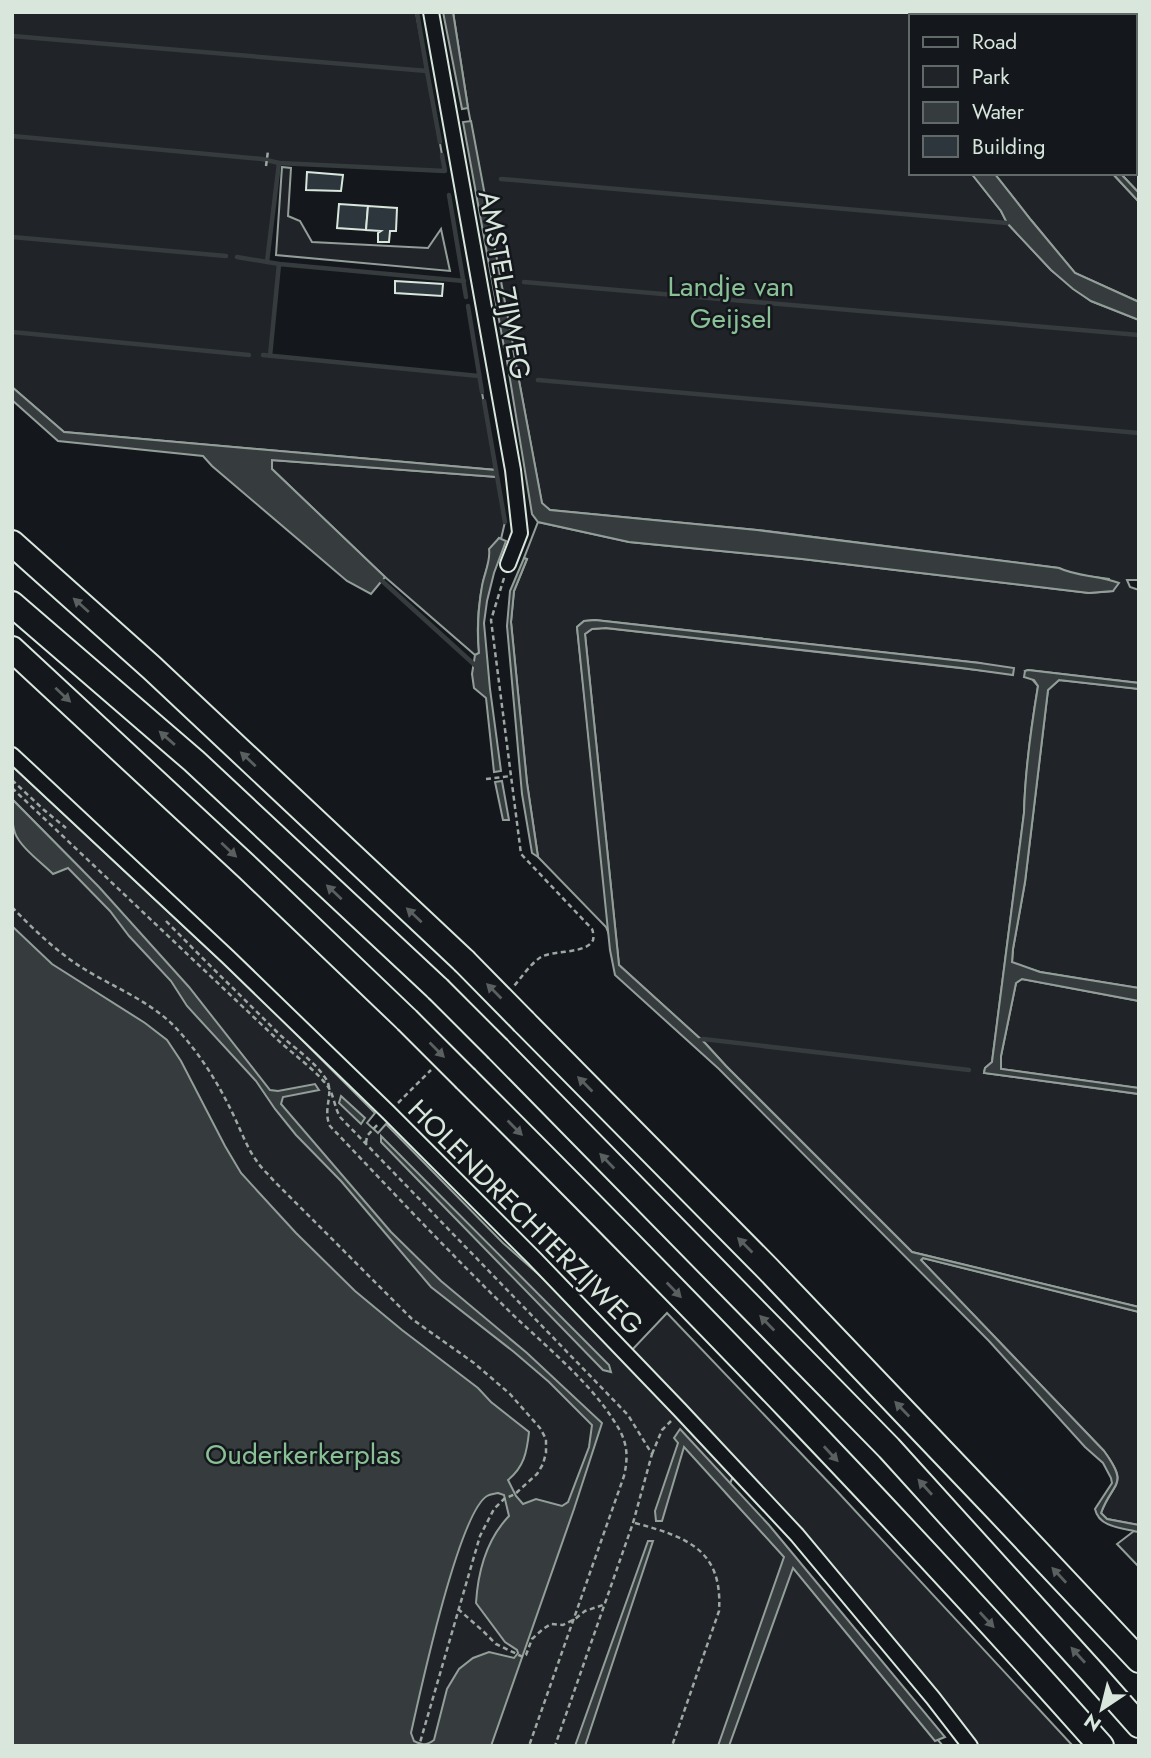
<svg xmlns="http://www.w3.org/2000/svg" width="1151" height="1758" font-family="Jost,sans-serif">
<style>
.green{fill:#202428;stroke:#939e99;stroke-width:2}
.water{fill:#363b3e;stroke:#939e99;stroke-width:2;fill-rule:evenodd}
.lines{fill:none;stroke-linecap:round;stroke-linejoin:round}
.stream{stroke:#363b3e;stroke-width:4.5}
.building{fill:#2c363c;stroke:#d8e6dc;stroke-width:2}
.street-casing{stroke:#d8e6dc;stroke-width:18}
.highway-casing{stroke:#d8e6dc;stroke-width:28}
.path{stroke:#9da8a2;stroke-width:2.5;stroke-dasharray:5 3.5;stroke-linecap:butt}
.street{stroke:#14181c;stroke-width:14}
.highway{stroke:#14181c;stroke-width:24}
.highway-bridge-casing{stroke:#d8e6dc;stroke-width:28;stroke-linecap:butt}
.highway-bridge{stroke:#14181c;stroke-width:24}
.oneway{fill:#59605f}
.labels{text-anchor:middle;stroke-width:5;stroke-linejoin:round;paint-order:stroke}
.street-label{font-size:28px;fill:#d8e6dc;stroke:#14181c}
.park-label{font-size:28px;fill:#8ac095;stroke:#14181c}
</style>
<rect width="100%" height="100%" fill="#14181c"/>
<!-- green -->
<g class="green">
<polygon points="12,12 416,12 445,171 279,163 267,262 279,264 270,356 479,376 496,470 64,432 12,387"/>
<path d="M 453,12 L 920,12 L 921,16 L 911,16 L 911,173 L 971,173 L 1001,211 L 1007,223 L 1051,270 L 1091,301 L 1139,320 L 1139,580 L 1127,580 L 1130,587 L 1139,590 L 1139,683 L 1028,670 L 1025,671 L 1038,686 C 1031,728 1025,770 1024,813 L 992,1062 L 985,1068 L 984,1073 L 1139,1094 L 1139,1307 L 912,1252 L 726,1066 L 705,1043 L 619,965 L 585,634 L 592,629 L 605,628 L 1013,674 L 980,663 L 595,620 L 584,621 L 577,627 L 610,937 L 606,927 L 538,857 L 527,783 L 511,622 L 514,591 L 527,559 L 524,558 L 538,522 L 629,542 L 802,559 L 1089,593 L 1113,591 L 1109,579 L 1071,574 L 1059,568 L 757,530 L 550,510 L 542,504 L 468,108 Z"/>
<polygon points="932,12 1038,12 1038,16 933,16"/>
<polygon points="1044,12 1139,12 1139,193 1120,173 1135,173 1135,16 1044,16"/>
<polygon points="282,167 291,168 288,216 300,221 312,242 428,248 441,229 450,271 276,255"/>
<polygon points="994,173 1112,173 1139,202 1139,302 1075,273 1031,220"/>
<path d="M 271,460 L 497,477 L 505,522 L 501,539 L 499,538 C 481,573 475,614 479,653 L 475,655 L 385,577 L 272,469 Z"/>
<polygon points="1059,680 1139,689 1139,988 1040,972 1012,963 1013,949 1025,882 1048,690"/>
<polygon points="12,766 255,993 375,1113 367,1123 378,1133 386,1124 503,1243 640,1364 630,1352 667,1313 835,1489 1073,1746 975,1746 737,1467 726,1493 785,1557 943,1746 12,1746 12,809 83,871 12,799"/>
<polygon points="1022,979 1139,1001 1139,1088 1001,1069 1001,1056 1016,983"/>
<path d="M 923,1258 L 1139,1312 L 1139,1525 L 1107,1519 L 1101,1513 C 1113,1481 1130,1486 1104,1451 L 921,1260 Z"/>
<polygon points="1134,1531 1139,1532 1139,1567 1117,1544"/>
</g>
<!-- water -->
<g class="water">
<polygon points="443,12 453,12 468,108 462,109"/>
<polygon points="471,121 513,345 504,347 463,122"/>
<polygon points="971,173 994,173 1031,220 1075,273 1139,302 1139,320 1091,301 1073,289 1051,270 1007,223 1001,211"/>
<polygon points="1112,173 1120,173 1139,193 1139,202"/>
<path d="M 515,359 L 542,503 L 550,510 L 757,530 L 1059,568 C 1078,577 1099,575 1119,583 L 1113,591 L 1089,593 L 802,559 L 629,542 L 538,522 L 532,514 L 507,361 Z"/>
<polygon points="12,387 64,432 496,470 497,477 272,460 272,469 385,577 371,594 347,581 212,466 203,456 58,441 12,400"/>
<path d="M 499,538 L 506,541 L 494,573 L 487,601 L 484,623 L 490,689 L 501,771 L 494,772 L 486,698 L 474,688 L 472,674 L 475,655 L 479,653 C 477,630 478,609 482,586 C 484,574 491,561 489,549 Z"/>
<polygon points="524,558 527,559 514,591 511,622 527,783 538,857 532,853 522,794 507,626 510,591"/>
<path d="M 595,620 L 980,663 L 1014,668 L 1013,675 L 962,668 L 606,628 L 592,629 L 585,634 L 619,965 L 705,1043 L 726,1066 L 912,1252 L 1139,1307 L 1139,1312 L 923,1258 L 921,1260 L 1104,1451 C 1130,1487 1112,1481 1101,1513 L 1107,1519 L 1139,1525 L 1139,1532 C 1123,1528 1099,1528 1095,1509 L 1112,1483 L 1111,1478 L 1103,1463 L 1085,1447 L 989,1341 L 719,1069 L 615,975 L 610,950 L 577,627 L 584,621 Z"/>
<path d="M 1028,670 L 1139,683 L 1139,689 L 1059,680 L 1048,690 L 1025,882 L 1013,949 L 1012,962 L 1040,972 L 1139,988 L 1139,1001 L 1022,979 L 1016,983 L 1001,1056 L 1001,1069 L 1139,1088 L 1139,1094 L 984,1073 L 985,1068 L 992,1062 L 1024,813 C 1025,770 1031,728 1038,686 L 1034,680 L 1024,677 L 1025,671 Z"/>
<polygon points="502,781 509,820 503,820 495,782"/>
<path d="M 12,799 L 99,887 L 189,987 L 270,1090 L 278,1091 L 315,1084 L 319,1090 L 283,1097 L 281,1104 L 391,1232 L 441,1281 L 527,1353 L 602,1423 L 574,1509 L 491,1746 L 12,1746 L 12,926 L 52,964 L 145,1023 L 167,1040 L 181,1061 L 225,1146 L 241,1173 L 296,1233 L 355,1291 L 402,1330 L 478,1388 L 491,1402 L 529,1432 C 527,1452 524,1467 508,1480 L 516,1496 L 523,1504 L 536,1499 L 562,1506 L 568,1502 L 589,1447 L 592,1425 L 549,1382 L 514,1352 L 431,1287 L 341,1181 L 296,1135 L 275,1109 L 256,1081 L 187,1006 L 171,981 L 129,936 L 110,911 L 68,868 L 53,874 C 42,863 20,847 15,833 C 11,822 12,810 12,799 ZM 498,1493 L 504,1495 L 509,1516 C 486,1540 478,1571 476,1603 L 505,1642 L 517,1650 L 518,1653 L 514,1658 L 489,1652 L 473,1658 L 459,1669 L 447,1689 L 434,1740 C 426,1746 422,1745 414,1741 L 411,1733 C 420,1693 458,1514 487,1496 C 490,1494 494,1494 498,1493 Z"/>
<polygon points="341,1096 365,1118 361,1124 339,1103"/>
<polygon points="381,1136 609,1365 611,1372 603,1370 381,1142"/>
<polygon points="680,1429 769,1525 945,1737 935,1741 793,1568 729,1746 718,1746 784,1557 684,1447 662,1521 656,1521 655,1511 678,1443 674,1438"/>
<polygon points="648,1541 653,1541 585,1746 575,1746"/>
</g>
<g class="lines">
<!-- stream -->
<g class="stream">
<polyline points="12,36 427,71 417,12"/>
<polyline points="427,71 440,142"/>
<polyline points="12,136 262,159 279,163 445,171 442,155"/>
<polyline points="501,179 1007,223"/>
<polyline points="449,195 466,297"/>
<polyline points="12,237 226,256"/>
<polyline points="237,257 279,264 464,281"/>
<polyline points="267,262 279,163"/>
<polyline points="524,282 1139,335"/>
<polyline points="468,306 482,392"/>
<polyline points="12,332 249,355"/>
<polyline points="263,355 479,376"/>
<polyline points="270,356 279,264"/>
<polyline points="538,380 1139,433"/>
<polyline points="484,401 505,522"/>
<polyline points="380,579 477,667"/>
<polyline points="696,1042 703,1039 969,1070"/>
</g>
</g>
<!-- building -->
<g class="building">
<polygon points="307,172 343,175 341,191 306,190"/>
<polygon points="339,204 368,206 366,230 337,228"/>
<polygon points="368,206 397,208 396,231 390,231 389,242 378,242 378,233 381,231 366,230"/>
<polygon points="395,281 443,284 442,296 395,293"/>
</g>
<g class="lines">
<defs>
<g id="street">
<polyline points="431,12 513,470 520,533 508,564"/>
<polyline points="12,755 228,957 388,1112 534,1258 680,1410 797,1535 933,1698 970,1746"/>
</g>
<g id="highway">
<polyline points="12,543 152,668 464,961"/>
<polyline points="12,604 194,761 438,989"/>
<polyline points="12,649 248,868 407,1020"/>
<polyline points="524,1022 768,1269 997,1509 1139,1660"/>
<polyline points="498,1049 889,1448 1092,1672 1139,1725"/>
<path d="M 466,1079 C 683,1296 898,1517 1101,1746"/>
</g>
</defs>
<!-- street casing -->
<use href="#street" class="street-casing"/>
<!-- highway casing -->
<use href="#highway" class="highway-casing"/>
<!-- path -->
<g class="path">
<polyline points="266,166 268,151"/>
<path d="M 504,578 L 491,620 L 521,854 L 592,929 C 593,931 594,937 593,940 C 587,954 554,950 541,957 C 530,964 522,977 514,986"/>
<polyline points="486,779 511,776"/>
<polyline points="12,780 44,810 66,828"/>
<path d="M 12,788 L 280,1042 C 293,1054 321,1074 330,1090 C 334,1098 335,1108 340,1117 L 628,1415 L 652,1454 L 633,1523 L 555,1746"/>
<path d="M 12,907 C 33,929 56,951 81,967 C 111,986 146,999 172,1024 C 197,1049 217,1081 232,1112 C 240,1128 246,1146 256,1160 C 261,1168 268,1174 274,1181 L 412,1319 L 474,1363 L 510,1394 L 540,1428 L 546,1439 L 546,1453 L 543,1464 L 537,1474 L 515,1494 L 504,1499 L 494,1509 L 480,1536 L 419,1746"/>
<path d="M 166,921 C 202,958 239,994 276,1031 C 292,1047 314,1060 326,1079 C 335,1093 322,1109 330,1126 C 387,1186 444,1247 504,1306 C 539,1341 588,1379 614,1421 C 627,1440 629,1454 624,1476 L 529,1746"/>
<polyline points="398,1103 431,1070"/>
<polyline points="366,1143 367,1136 379,1123"/>
<polyline points="652,1454 662,1430 671,1421"/>
<path d="M 635,1523 C 687,1537 723,1550 719,1611 L 672,1746"/>
<polyline points="458,1609 483,1631 496,1644 523,1657 526,1655 532,1639 543,1629 551,1624 563,1625 575,1619 585,1611 606,1604"/>
</g>
<!-- street -->
<use href="#street" class="street"/>
<!-- highway -->
<use href="#highway" class="highway"/>
<defs>
<g id="highway-bridge">
<polyline points="464,961 524,1022"/>
<polyline points="438,989 498,1049"/>
<polyline points="407,1020 466,1079"/>
</g>
</defs>
<!-- highway-bridge casing -->
<use href="#highway-bridge" class="highway-bridge-casing"/>
<!-- highway-bridge -->
<use href="#highway-bridge" class="highway-bridge"/>
</g>
<!-- one-way arrows -->
<defs><path id="oneway-solid" d="M-6-.8H1V-3.2L6.5 0L1 3.2V.8H-6Z" transform="scale(1.75)"/></defs>
<g class="oneway">
<use href="#oneway-solid" transform="translate(81 605) rotate(-138)"/>
<use href="#oneway-solid" transform="translate(63 695) rotate(43)"/>
<use href="#oneway-solid" transform="translate(167 738) rotate(-139)"/>
<use href="#oneway-solid" transform="translate(248 759) rotate(-137)"/>
<use href="#oneway-solid" transform="translate(229 850) rotate(43)"/>
<use href="#oneway-solid" transform="translate(334 892) rotate(-137)"/>
<use href="#oneway-solid" transform="translate(414 915) rotate(-137)"/>
<use href="#oneway-solid" transform="translate(494 991) rotate(-135)"/>
<use href="#oneway-solid" transform="translate(437 1050) rotate(45)"/>
<use href="#oneway-solid" transform="translate(585 1084) rotate(-135)"/>
<use href="#oneway-solid" transform="translate(515 1128) rotate(45)"/>
<use href="#oneway-solid" transform="translate(607 1161) rotate(-134)"/>
<use href="#oneway-solid" transform="translate(745 1245) rotate(-135)"/>
<use href="#oneway-solid" transform="translate(674 1290) rotate(46)"/>
<use href="#oneway-solid" transform="translate(767 1323) rotate(-134)"/>
<use href="#oneway-solid" transform="translate(902 1409) rotate(-134)"/>
<use href="#oneway-solid" transform="translate(831 1454) rotate(47)"/>
<use href="#oneway-solid" transform="translate(925 1487) rotate(-132)"/>
<use href="#oneway-solid" transform="translate(1059 1575) rotate(-133)"/>
<use href="#oneway-solid" transform="translate(987 1620) rotate(47)"/>
<use href="#oneway-solid" transform="translate(1078 1655) rotate(-132)"/>
</g>
<g class="labels">
<!-- street labels -->
<g class="street-label">
<text transform="translate(505 285) rotate(80)" y="10">AMSTELZIJWEG</text>
<text transform="translate(526 1217) rotate(45)" y="10">HOLENDRECHTERZIJWEG</text>
</g>
<!-- park labels -->
<g class="park-label">
<text x="731" y="296">Landje van<tspan x="731" dy="32">Geijsel</tspan></text>
<text x="303" y="1464">Ouderkerkerplas</text>
</g>
</g>
<!-- border -->
<rect width="1151" height="1758" fill="none" stroke="#d8e6dc" stroke-width="28"/>
<!-- legend -->
<rect x="909" y="14" width="228" height="161" fill="#14181c" stroke="#626a69" stroke-width="2"/>
<rect x="923" y="37" width="35" height="10" fill="#14181c" stroke="#626a69" stroke-width="2"/>
<text x="972" y="49" font-size="21" fill="#d8e6dc">Road</text>
<rect x="923" y="66" width="35" height="21" fill="#202428" stroke="#626a69" stroke-width="2"/>
<text x="972" y="84" font-size="21" fill="#d8e6dc">Park</text>
<rect x="923" y="102" width="35" height="21" fill="#363b3e" stroke="#626a69" stroke-width="2"/>
<text x="972" y="119" font-size="21" fill="#d8e6dc">Water</text>
<rect x="923" y="136" width="35" height="21" fill="#2c363c" stroke="#626a69" stroke-width="2"/>
<text x="972" y="154" font-size="21" fill="#d8e6dc">Building</text>
<!-- north arrow -->
<g transform="translate(1102 1709) rotate(215)" stroke="#14181c" stroke-width="5" paint-order="stroke">
<path d="M0-5L12 26L0 18L-12 26Z" fill="#d8e6dc"/>
<text y="-10" font-size="19" font-weight="bold" text-anchor="middle" fill="#d8e6dc">N</text>
</g>
</svg>
